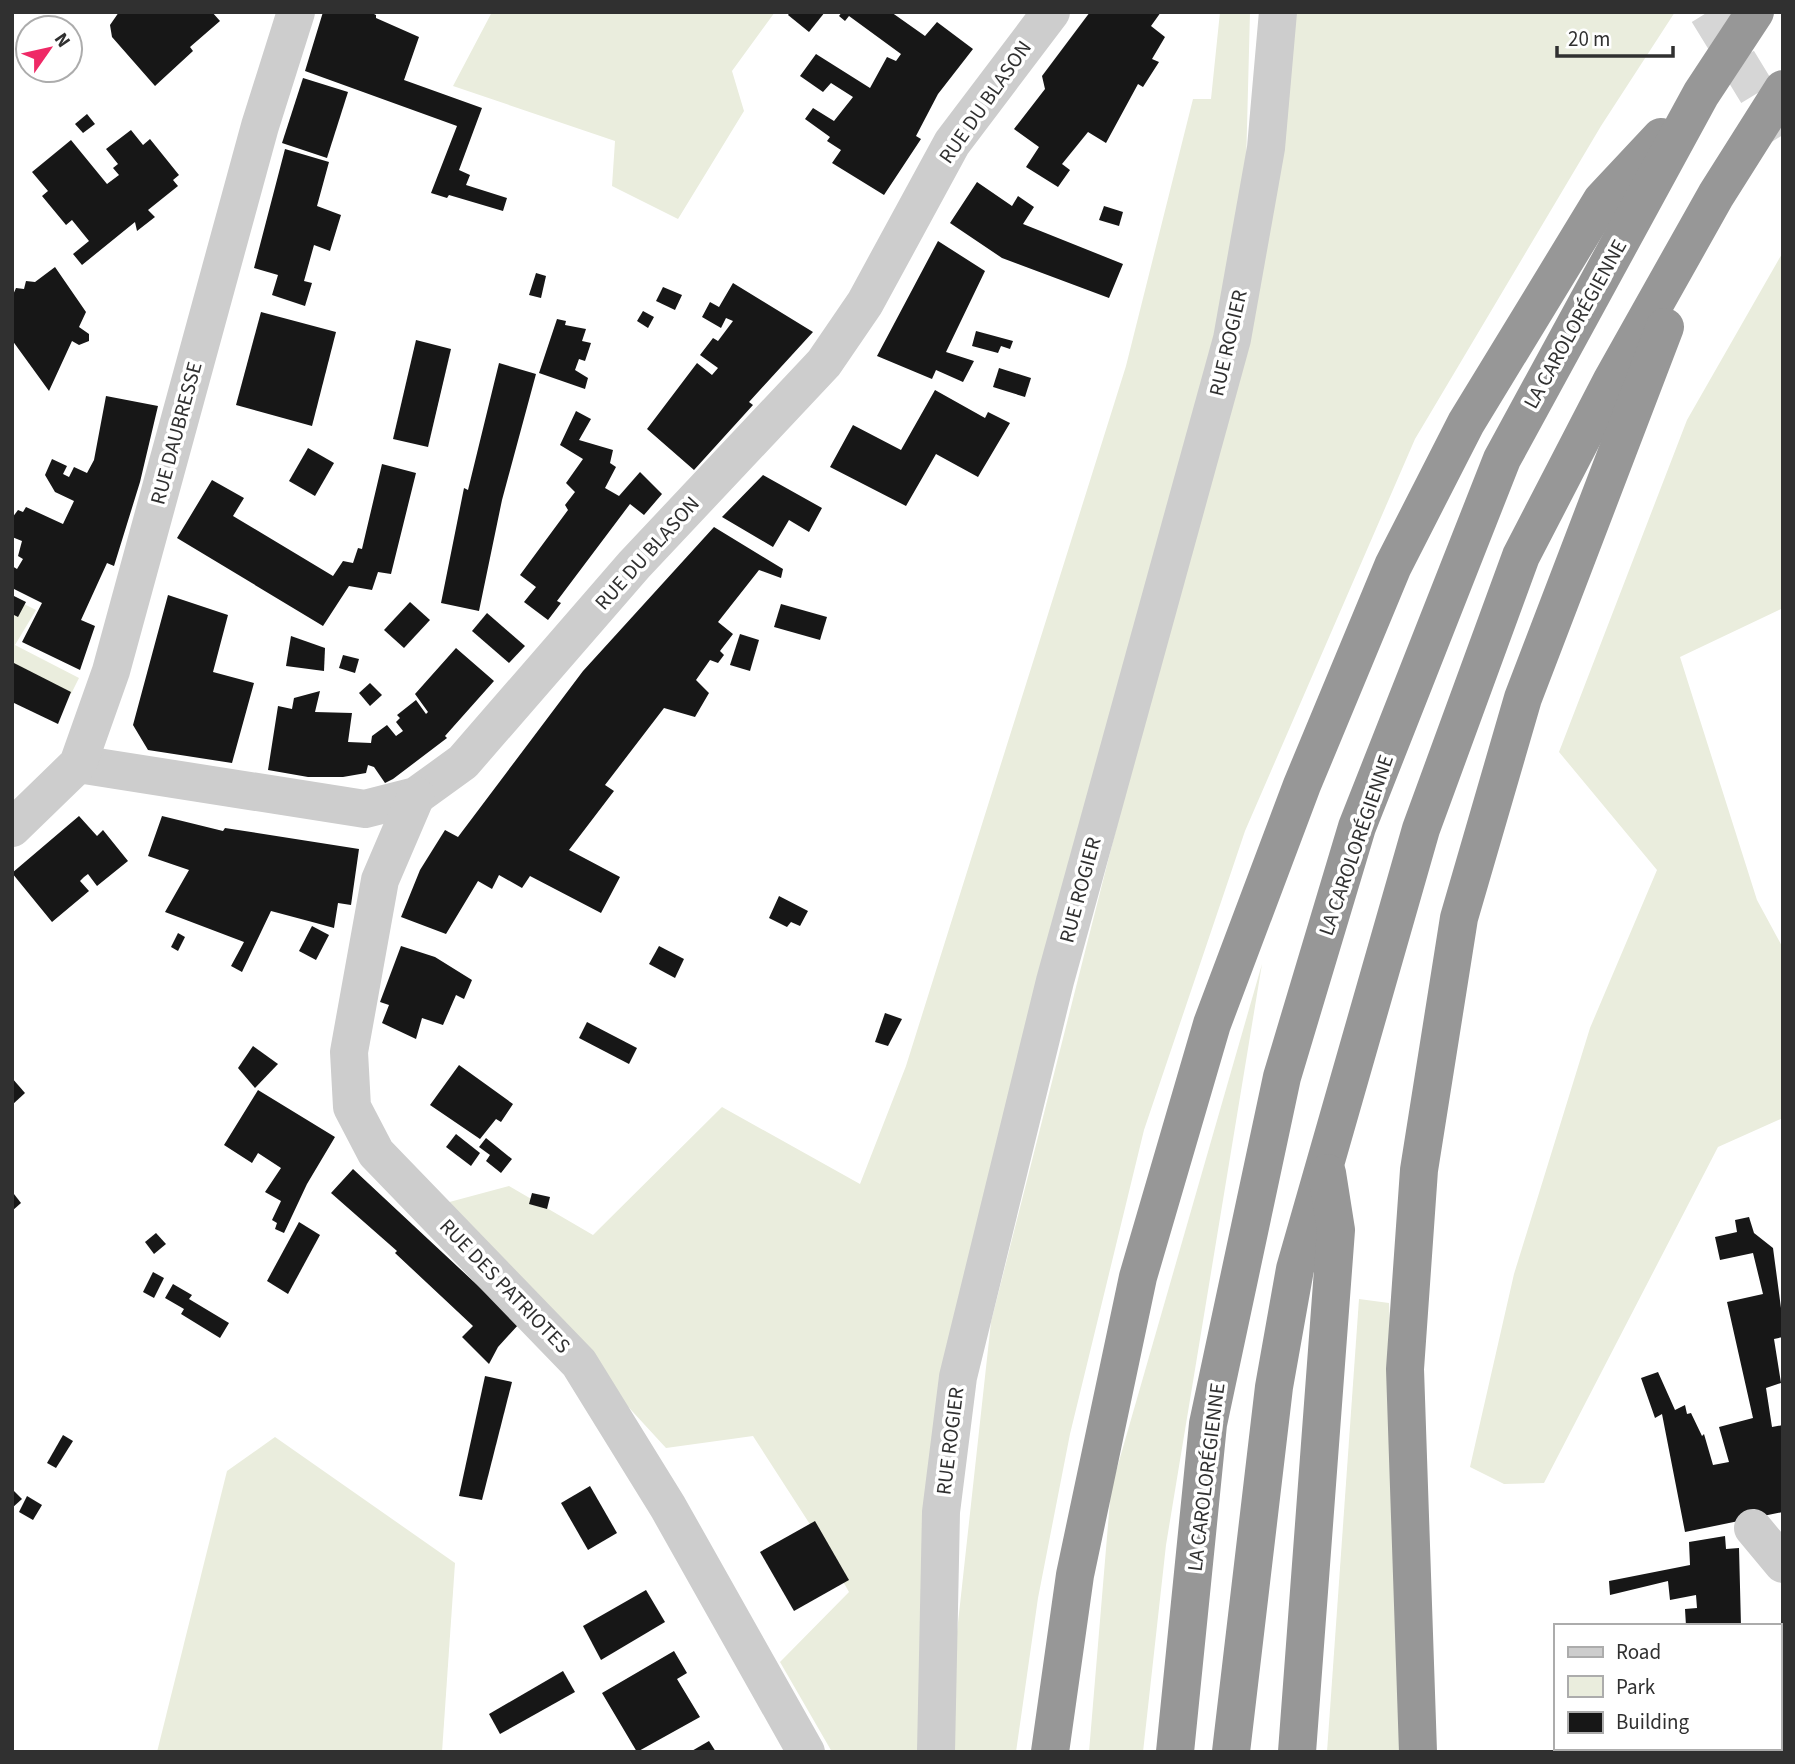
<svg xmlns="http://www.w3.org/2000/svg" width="1795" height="1764" font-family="'Source Sans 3',sans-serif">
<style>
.green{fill:#eaeddd}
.building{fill:#171717}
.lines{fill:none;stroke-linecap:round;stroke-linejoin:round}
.street-tunnel{stroke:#d6d6d6;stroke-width:38;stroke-dasharray:38 19;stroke-linecap:butt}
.street{stroke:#cdcdcd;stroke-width:38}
.highway{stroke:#979797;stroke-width:38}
.labels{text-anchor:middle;stroke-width:7;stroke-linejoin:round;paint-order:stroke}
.street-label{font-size:21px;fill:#303030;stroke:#fff}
</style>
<rect width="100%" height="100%" fill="#fff"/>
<!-- green -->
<g class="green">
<polygon points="492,12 775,12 732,71 744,111 678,219 612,186 615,141 453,86"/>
<polygon points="1220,12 1250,12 1245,204 1278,12 1675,12 1601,126 1415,439 1245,831 1144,1130 1070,1434 1038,1598 1016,1752 948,1752 946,1732 991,1322 1142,727 979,1291 936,1752 832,1752 780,1662 849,1592 813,1529 753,1436 666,1448 442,1204 509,1186 593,1235 722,1107 860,1184 906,1066 1126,366 1193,99 1211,99"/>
<polygon points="1783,252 1783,608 1680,657 1757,900 1783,948 1783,1118 1718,1147 1544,1483 1504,1484 1470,1467 1514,1274 1590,1028 1657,870 1559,752 1687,420"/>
<polygon points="12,598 36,610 15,645 79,678 71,694 16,667 12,670"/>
<polygon points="1262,964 1166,1545 1143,1752 1089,1752 1111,1489"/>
<polygon points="1359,1299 1389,1303 1409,1752 1327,1752"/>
<polygon points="275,1437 455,1563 442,1752 157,1752 227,1471"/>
</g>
<!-- building -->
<g class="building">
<polygon points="119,12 212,12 220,21 190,47 193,51 155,86 112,37 110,25"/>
<polygon points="323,12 370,12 376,15 376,18 419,37 404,80 482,108 459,170 470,175 466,185 507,198 503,211 449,195 447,198 431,193 457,126 305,71"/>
<polygon points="790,12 825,12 809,32 788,15"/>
<polygon points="842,12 891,12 925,36 937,22 973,49 938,94 916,136 921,139 884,195 832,163 841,150 827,141 830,137 805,119 813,108 834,121 853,97 831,83 823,92 800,76 816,54 870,88 887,57 896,61 901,54 849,16 845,21 839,16"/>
<polygon points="1090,12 1161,12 1151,26 1165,37 1152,59 1159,62 1143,87 1138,84 1106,143 1088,132 1062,164 1070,170 1058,187 1026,167 1039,147 1014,129 1045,89 1042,76"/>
<polygon points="303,78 348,92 327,158 282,143"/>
<polygon points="87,114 95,124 83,133 75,124"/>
<polygon points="131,130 143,145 150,139 179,175 173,180 178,186 148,210 155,217 137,231 135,222 82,265 73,254 89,241 72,220 66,225 42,196 48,191 32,172 71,140 107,184 119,175 113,168 118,164 106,149"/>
<polygon points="285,149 329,162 317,206 341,215 330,251 314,245 304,281 312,283 305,306 272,295 278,275 254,268"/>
<polygon points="977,182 1012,206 1018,196 1034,207 1023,224 1123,264 1109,298 1002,258 950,223"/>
<polygon points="1104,206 1123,212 1119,226 1099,220"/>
<polygon points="938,241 985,271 946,352 974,361 963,382 936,370 932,379 877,356"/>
<polygon points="55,267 86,312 79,327 89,334 89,341 79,345 72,341 49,391 12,340 12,297 16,288 24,289 26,281 35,282"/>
<polygon points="536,273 546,276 541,298 529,295"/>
<polygon points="733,283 813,332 749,402 753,405 694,470 647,429 697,363 712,375 718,368 700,355 713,338 718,341 733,321 726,318 721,328 702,317 710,302 719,307"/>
<polygon points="663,287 682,295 675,310 656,301"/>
<polygon points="643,311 654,317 648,328 637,321"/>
<polygon points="261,312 336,332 312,426 236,405"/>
<polygon points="557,319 566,321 565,325 586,329 582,341 591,343 585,361 579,359 575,370 588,378 585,389 539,373"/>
<polygon points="976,331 1013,341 1010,349 1001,346 998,353 972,346"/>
<polygon points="416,340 451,349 428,447 393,439"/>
<polygon points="499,363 536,374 502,500 479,611 441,603 464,488 468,490"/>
<polygon points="999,368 1031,378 1025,397 993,387"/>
<polygon points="935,390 985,418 988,412 1010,423 978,477 936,454 906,506 830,467 853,425 901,450"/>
<polygon points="106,396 158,406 140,482 114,566 107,563 81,620 95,626 80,670 22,642 42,603 12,588 12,566 17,569 23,559 18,556 22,541 12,537 12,518 18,510 23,512 26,507 63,524 74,501 55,492 45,475 52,459 67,466 63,474 69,477 74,467 87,473 94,460"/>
<polygon points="576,411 591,419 579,440 613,450 610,463 616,467 605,488 619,496 640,472 662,494 644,515 630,504 557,601 561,603 548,620 524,602 536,587 520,575 568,510 565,505 575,492 566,483 583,459 560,445"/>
<polygon points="308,448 334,463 315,496 289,481"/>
<polygon points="382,464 416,473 391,574 378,572 372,590 349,586 323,626 177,538 212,480 244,498 233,516 333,576 343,561 353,563 358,548 362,549"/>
<polygon points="763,475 822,508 809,532 789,520 773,547 722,517"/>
<polygon points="714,527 783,569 781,578 759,570 718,622 733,634 720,651 724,655 718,663 710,660 696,680 709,693 695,717 664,708 605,785 614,791 569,850 620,877 601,913 530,876 522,888 499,875 492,889 478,881 446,934 401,917 420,870 445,830 458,837 583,671"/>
<polygon points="12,595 26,602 18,617 12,614"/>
<polygon points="168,595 228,615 213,672 254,683 232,763 148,750 133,725"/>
<polygon points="410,602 430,620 404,648 384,630"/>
<polygon points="781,604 827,617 820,640 774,627"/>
<polygon points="487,613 525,646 509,663 472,631"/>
<polygon points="740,634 759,640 750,671 730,665"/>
<polygon points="291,636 325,648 324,671 286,666"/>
<polygon points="456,648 494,681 445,736 447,738 393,779 385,783 374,767 368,765 366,773 343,777 308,777 268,770 278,706 292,709 294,698 320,691 315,712 352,713 348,742 371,743 372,736 387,725 396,736 403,731 396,722 400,718 397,715 416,700 426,714 428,712 415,694"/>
<polygon points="343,655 359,659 355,673 339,668"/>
<polygon points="14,663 71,692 58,724 12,702"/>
<polygon points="370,683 382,695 370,706 359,693"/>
<polygon points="79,816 97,836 103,830 128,861 97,886 88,874 84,877 80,881 89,891 52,922 12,873"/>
<polygon points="162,816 223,831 225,828 359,849 351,905 338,903 334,928 316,923 319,901 316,923 271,911 242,972 231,966 244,942 165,912 189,870 148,856"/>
<polygon points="779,896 808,911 800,926 791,922 787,927 769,918"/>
<polygon points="312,926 329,935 316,960 299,951"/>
<polygon points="178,933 185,937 178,951 171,947"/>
<polygon points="401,946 435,957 472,980 464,999 456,995 443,1025 422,1018 416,1039 382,1023 389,1005 380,1002"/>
<polygon points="659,946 684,959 675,978 649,964"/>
<polygon points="885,1013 902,1019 888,1046 875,1042"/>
<polygon points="587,1022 637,1048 629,1064 579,1038"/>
<polygon points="253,1046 278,1064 255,1088 238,1068"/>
<polygon points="459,1065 513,1104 501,1122 496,1119 480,1139 430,1105"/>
<polygon points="12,1078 25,1093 12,1105"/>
<polygon points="258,1090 335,1137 307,1184 284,1233 275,1229 277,1223 272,1220 281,1201 265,1192 281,1168 258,1153 252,1163 224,1145"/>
<polygon points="456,1134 480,1153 471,1166 446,1147"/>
<polygon points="486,1138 512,1159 501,1173 486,1161 490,1155 479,1147"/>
<polygon points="353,1169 519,1324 498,1347 489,1364 462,1337 473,1326 395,1253 397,1251 331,1193"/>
<polygon points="532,1193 550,1197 547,1209 529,1204"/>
<polygon points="14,1194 21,1203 12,1211 12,1196"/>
<polygon points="1749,1217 1754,1233 1773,1248 1783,1323 1783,1337 1774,1339 1781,1383 1766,1388 1772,1427 1783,1425 1783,1512 1685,1532 1662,1414 1655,1418 1641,1378 1658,1372 1675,1410 1685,1405 1687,1414 1691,1413 1702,1436 1704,1434 1713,1465 1729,1462 1719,1427 1753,1418 1727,1302 1763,1294 1753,1253 1720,1260 1715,1237 1737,1232 1735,1220"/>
<polygon points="299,1222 320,1235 288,1294 267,1281"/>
<polygon points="156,1233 166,1244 154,1254 145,1242"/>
<polygon points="153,1272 164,1278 154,1298 143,1292"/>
<polygon points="173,1284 192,1295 189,1299 229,1323 220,1338 181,1314 184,1309 165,1298"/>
<polygon points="485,1376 512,1382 482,1500 459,1496"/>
<polygon points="63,1435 73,1441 56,1468 47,1463"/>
<polygon points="590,1486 617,1533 588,1550 561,1503"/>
<polygon points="12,1489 22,1499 12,1508"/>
<polygon points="27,1496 42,1505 33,1520 19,1512"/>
<polygon points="815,1521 849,1580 794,1611 760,1552"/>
<polygon points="1725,1536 1726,1549 1739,1548 1741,1626 1686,1626 1685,1609 1697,1608 1696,1595 1670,1600 1668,1581 1610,1595 1609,1581 1690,1565 1689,1542"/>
<polygon points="646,1590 665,1622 601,1660 583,1626"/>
<polygon points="674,1651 687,1673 677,1679 700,1717 637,1752 602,1693"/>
<polygon points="1779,1657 1782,1657 1783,1662 1783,1727 1779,1728"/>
<polygon points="563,1671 575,1692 500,1734 489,1714"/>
<polygon points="709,1741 716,1752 690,1752"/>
</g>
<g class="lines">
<!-- street-tunnel -->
<polyline class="street-tunnel" points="1708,12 1783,135"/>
<!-- street -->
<g class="street">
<polyline points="78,764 365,809 416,796 463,762 634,565 824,363 865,303 952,143 1051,12"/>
<polyline points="416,796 380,880 349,1052 352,1107 376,1153 579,1363 668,1507 806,1752"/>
<polyline points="12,828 78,764 111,671 260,126 296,12"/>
<polyline points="1753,1528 1783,1564"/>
<polyline points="936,1752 941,1512 958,1377 1055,981 1232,339 1266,148 1278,12"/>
</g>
<!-- highway -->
<g class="highway">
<polyline points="1050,1752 1075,1575 1138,1277 1212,1024 1302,785 1393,566 1466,423 1602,200 1661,137"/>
<polyline points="1175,1752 1208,1424 1282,1077 1357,827 1502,459 1701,94 1755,12"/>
<polyline points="1231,1752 1274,1387 1295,1269 1421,829 1521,556 1612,380 1716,195 1783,89"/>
<polyline points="1297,1752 1336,1230 1327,1173"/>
<polyline points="1418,1752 1405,1369 1419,1170 1459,918 1523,698 1665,327"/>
</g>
</g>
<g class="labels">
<!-- street labels -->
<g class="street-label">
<text transform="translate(985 102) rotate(-55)" y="7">RUE DU BLASON</text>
<text transform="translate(1575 324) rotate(-61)" y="7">LA CAROLORÉGIENNE</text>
<text transform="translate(1228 343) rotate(-77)" y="7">RUE ROGIER</text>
<text transform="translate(176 433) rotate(-75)" y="7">RUE DAUBRESSE</text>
<text transform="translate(647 553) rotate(-48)" y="7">RUE DU BLASON</text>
<text transform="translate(1356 845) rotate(-71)" y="7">LA CAROLORÉGIENNE</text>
<text transform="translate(1080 890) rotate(-75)" y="7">RUE ROGIER</text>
<text transform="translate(505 1286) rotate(46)" y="7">RUE DES PATRIOTES</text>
<text transform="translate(950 1441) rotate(-83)" y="7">RUE ROGIER</text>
<text transform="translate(1206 1477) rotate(-83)" y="7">LA CAROLORÉGIENNE</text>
</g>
</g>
<!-- border -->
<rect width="1795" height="1764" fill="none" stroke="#303030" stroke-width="28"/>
<!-- legend -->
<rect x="1554" y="1624" width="228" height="126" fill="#ffffff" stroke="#acacac" stroke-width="2"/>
<rect x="1568" y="1647" width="35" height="10" fill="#cdcdcd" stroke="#acacac" stroke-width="2"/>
<text x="1616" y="1659" font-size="21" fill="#303030">Road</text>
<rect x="1568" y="1676" width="35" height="21" fill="#eaeddd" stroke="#acacac" stroke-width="2"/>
<text x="1616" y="1694" font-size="21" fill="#303030">Park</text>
<rect x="1568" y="1712" width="35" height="21" fill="#171717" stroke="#acacac" stroke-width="2"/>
<text x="1616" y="1729" font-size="21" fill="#303030">Building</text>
<!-- north arrow -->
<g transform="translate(49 49) rotate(56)"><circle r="33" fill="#ffffff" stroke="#acacac" stroke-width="2"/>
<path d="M0-5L12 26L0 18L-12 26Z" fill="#ef2966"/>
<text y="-10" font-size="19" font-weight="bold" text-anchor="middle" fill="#303030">N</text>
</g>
<!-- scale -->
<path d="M1557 46v10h116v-10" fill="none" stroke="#303030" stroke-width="3.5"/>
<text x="1568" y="46" font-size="21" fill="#303030" stroke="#ffffff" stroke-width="5" paint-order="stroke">20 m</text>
</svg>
